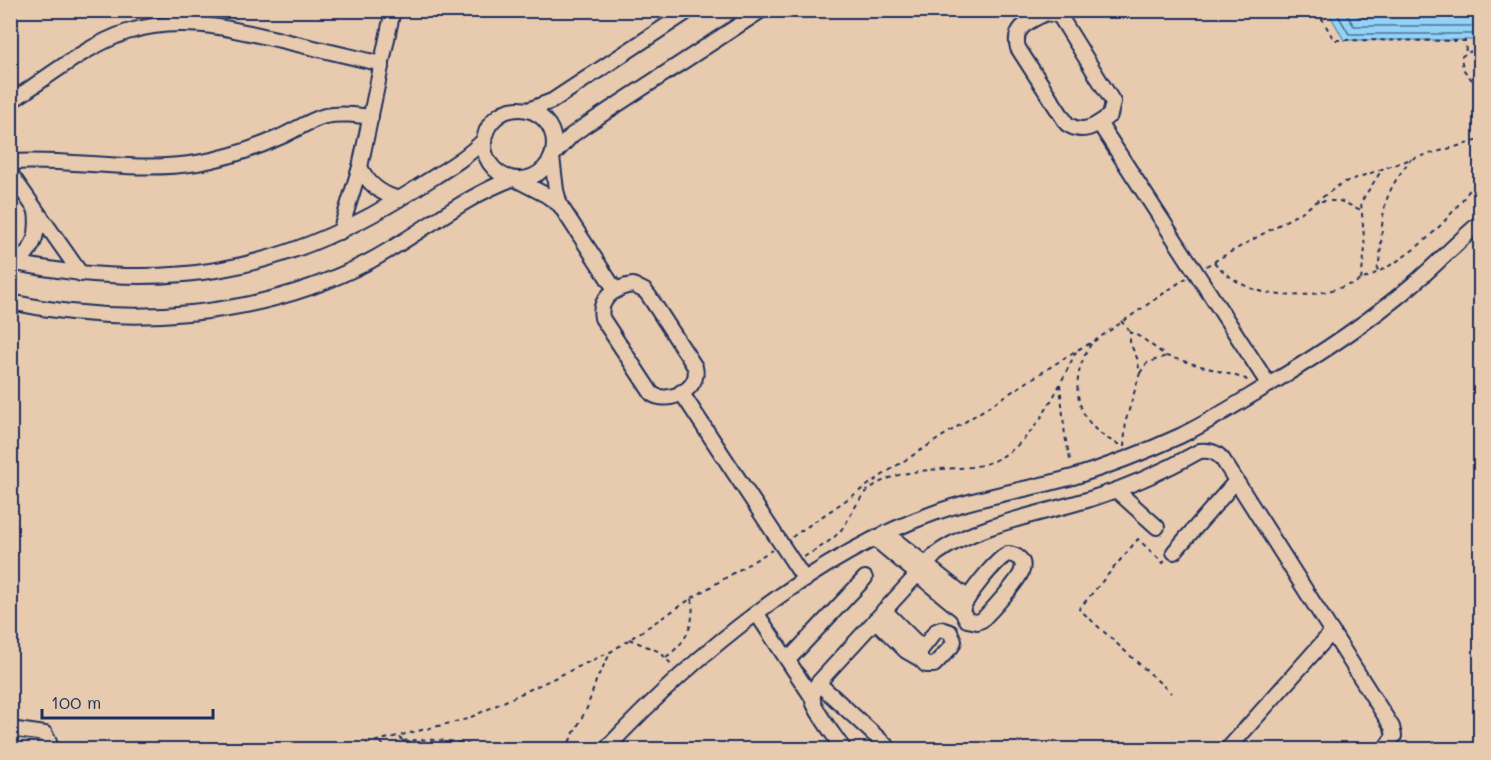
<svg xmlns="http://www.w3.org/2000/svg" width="1491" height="760" font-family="Mali,sans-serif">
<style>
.water{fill:#94d3f5;stroke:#6491b9;stroke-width:1.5}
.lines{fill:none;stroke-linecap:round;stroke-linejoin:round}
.shore{stroke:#4b719a;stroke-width:1.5}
.minor-casing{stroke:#1b2f5e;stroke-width:18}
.path{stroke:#1b2f5e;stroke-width:2;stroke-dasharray:4.5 4.5;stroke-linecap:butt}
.minor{stroke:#e8cbaf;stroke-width:14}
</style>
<rect width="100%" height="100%" fill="#e8cbaf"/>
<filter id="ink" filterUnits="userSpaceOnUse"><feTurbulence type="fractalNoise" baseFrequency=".0167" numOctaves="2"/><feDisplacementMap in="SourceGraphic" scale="12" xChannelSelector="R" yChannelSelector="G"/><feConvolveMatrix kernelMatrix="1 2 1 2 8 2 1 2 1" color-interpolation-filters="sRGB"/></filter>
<g filter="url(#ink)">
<!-- water -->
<polygon class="water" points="1328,11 1480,11 1480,40 1344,40"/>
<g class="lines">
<!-- shore -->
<g class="shore">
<polyline points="1335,10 1349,34 1480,34"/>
<polyline points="1344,10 1354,26 1480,26"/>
<polyline points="1354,10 1359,17 1480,17"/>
</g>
<defs>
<g id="minor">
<path d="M 1046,13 L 1057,15 L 1061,18 L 1113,102 L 1110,115 C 1096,126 1083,135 1067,124 L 1018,48 C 1012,27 1030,21 1046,13 Z"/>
<path d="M 10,102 C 47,78 85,46 127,32 C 179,15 229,28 280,40 C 314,48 348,56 382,64"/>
<circle cx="519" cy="144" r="35"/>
<polyline points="528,110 552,101 690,10"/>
<polyline points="1099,123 1269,385"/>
<polyline points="553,155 572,135 583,127 762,10"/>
<polyline points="552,157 556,190 560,205 616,291"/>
<path d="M 10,162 C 73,158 135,173 197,163 C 226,158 254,149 280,137 C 294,131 310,120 325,116 C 341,113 356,115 371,117"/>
<path d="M 360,167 C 368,184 380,194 399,199"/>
<polyline points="10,173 81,274"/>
<polyline points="515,179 546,195 560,205"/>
<polyline points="340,232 360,167 393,10"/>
<path d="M 10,262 C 162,293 281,275 412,191 C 436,175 463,161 483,141"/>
<path d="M 16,263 C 35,249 39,233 36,211"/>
<path d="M 633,285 L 645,291 L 649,296 L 695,367 C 701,389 668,405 652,394 L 602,318 C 598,299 615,287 633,285 Z"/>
<path d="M 10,302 C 129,328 262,318 370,261 C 417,236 463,197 512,179"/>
<polyline points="681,392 805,580"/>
<polyline points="1116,490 1157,527"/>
<polyline points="886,533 968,598"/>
<polyline points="875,539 962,611"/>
<polyline points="1174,552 1236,481"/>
<path d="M 1008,554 C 1017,555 1025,560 1022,570 C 1020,580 990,612 982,620 L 977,622 L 967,620 L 962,611 C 963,600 997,558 1008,554 Z"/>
<polyline points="884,610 922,648"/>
<polyline points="757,614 812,697"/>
<polyline points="875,620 906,651 920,659"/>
<polygon points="941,629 950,632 954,641 952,646 934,665 926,665 920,659 920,651 936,631"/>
<polyline points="788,660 865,578"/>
<polyline points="818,683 891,750"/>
<polyline points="10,729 45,734 49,742 43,749 10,745"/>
<path d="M 605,750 C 693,656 814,555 937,512 C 981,496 1027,490 1073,477 C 1109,466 1145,452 1180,436 C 1211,421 1240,402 1270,384 C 1319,355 1367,323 1411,286 C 1435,266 1456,243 1480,223"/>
<path d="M 844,750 C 837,739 815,711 813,701 C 812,694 814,689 818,683 L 936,554 C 975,525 1040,514 1087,500 C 1126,488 1164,471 1200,451 C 1210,450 1217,452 1223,460 L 1392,727 L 1394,736 L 1384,750"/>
<polyline points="1227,750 1332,632"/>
</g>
</defs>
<!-- minor casing -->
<use href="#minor" class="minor-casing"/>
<!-- path -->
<g class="path">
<polyline points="1317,10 1334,40 1465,41 1466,53 1480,49"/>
<polyline points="1465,54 1461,57 1463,69 1480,90"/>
<polyline points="1321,201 1340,201 1361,210"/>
<path d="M 1214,262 C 1270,325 1370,288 1424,241 C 1446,222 1464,199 1480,175"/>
<polyline points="1206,266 1305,210 1342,183 1411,159 1480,140"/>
<path d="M 1377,271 C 1383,249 1380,227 1385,205 C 1390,187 1400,173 1411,159"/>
<polyline points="1361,280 1365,249 1361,202 1383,168"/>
<polyline points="1121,321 1130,332"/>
<path d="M 1091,344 C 1065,385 1077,429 1123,446"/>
<polyline points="1140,373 1147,363 1166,356"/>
<polyline points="1060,384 1065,436 1071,464"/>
<polyline points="1124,447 1126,420 1140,373 1137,358 1130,343 1130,332 1142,338 1166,356 1246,379 1248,383"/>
<polyline points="792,537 893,468 1077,350 1093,342 1186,278"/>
<path d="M 804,557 C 817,549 831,542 841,530 C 853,515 858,494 877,484 C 905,468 940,470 971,467 C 1030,459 1053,397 1077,350"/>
<polyline points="1165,561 1163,563 1138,539 1079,609 1171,693"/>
<polyline points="629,639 660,652 674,667"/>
<path d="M 666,657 C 687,642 695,624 692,598"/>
<polyline points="400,737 408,750"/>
<path d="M 403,741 C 432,738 458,740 486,750"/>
<polyline points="381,742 386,750"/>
<polyline points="1403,744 1407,750"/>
<polyline points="340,750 467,719 612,651 692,598 772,550"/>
<polyline points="362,750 363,749"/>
<polyline points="565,750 587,708 597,678 611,652"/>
</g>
<!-- minor -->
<use href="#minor" class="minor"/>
</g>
</g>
<!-- margin -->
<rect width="1491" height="760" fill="none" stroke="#e8cbaf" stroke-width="36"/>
<rect x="18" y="18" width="1455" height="724" fill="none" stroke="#1b2f5e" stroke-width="2" filter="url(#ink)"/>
<!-- scale -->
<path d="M42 709v9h171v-9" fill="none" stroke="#1b2f5e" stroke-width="3"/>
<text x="51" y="709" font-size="18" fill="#1b2f5e" stroke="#e8cbaf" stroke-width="4.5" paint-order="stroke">100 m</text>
</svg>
